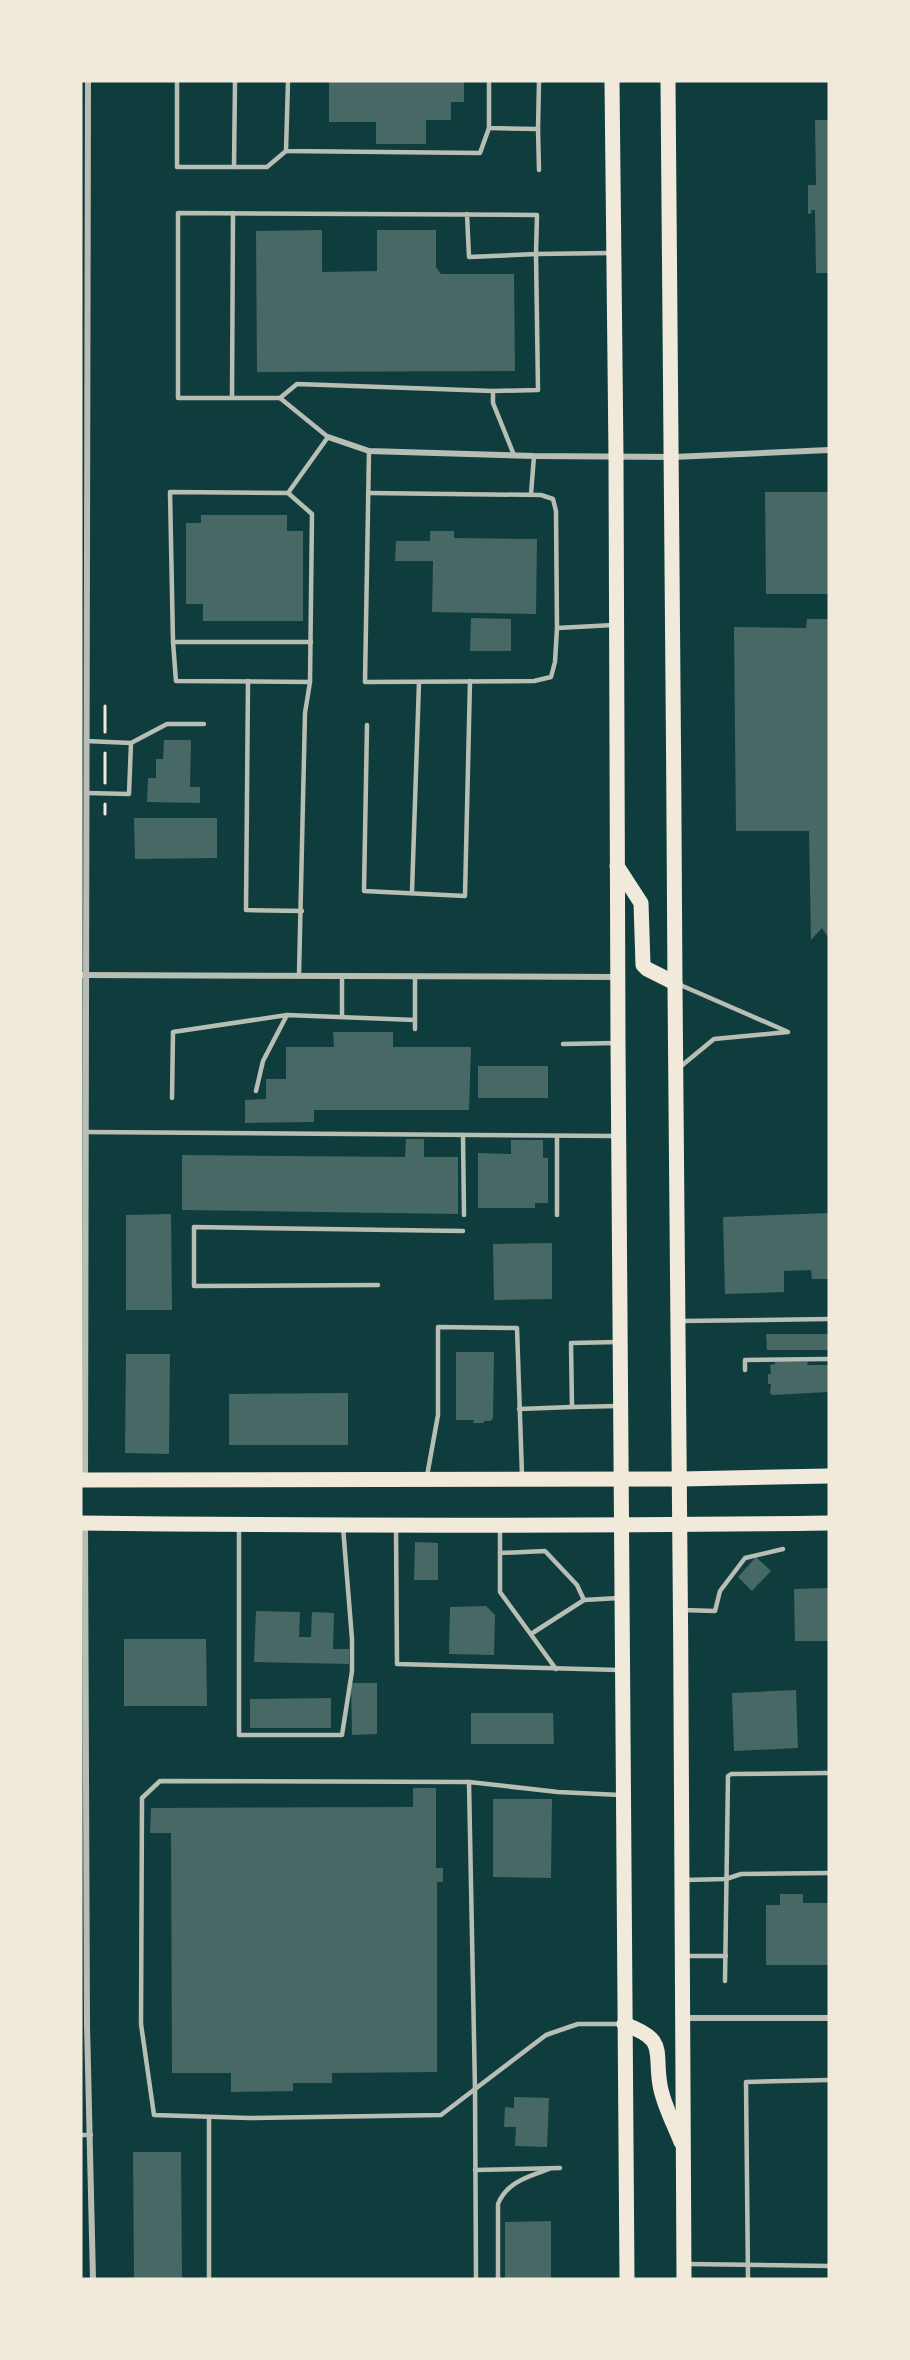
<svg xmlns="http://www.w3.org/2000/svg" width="910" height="2360" font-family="'Source Sans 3',sans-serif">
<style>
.building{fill:#486865}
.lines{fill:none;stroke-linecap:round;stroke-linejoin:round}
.path{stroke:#f1e9da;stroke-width:3}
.service{stroke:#b8beb3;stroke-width:4.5}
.minor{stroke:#b8beb3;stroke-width:6}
.primary{stroke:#f1e9da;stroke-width:15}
</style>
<rect width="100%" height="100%" fill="#0f3d3e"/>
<!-- building -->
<g class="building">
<polygon points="329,81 464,81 464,102 451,102 451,120 426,120 426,144 376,144 376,122 329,122"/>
<polygon points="815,120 829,120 829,273 816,273 815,210 811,210 812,213 808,214 808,185 816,185"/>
<polygon points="322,230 322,272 377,271 377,230 436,230 436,267 441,274 514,274 515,371 257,372 256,231"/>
<polygon points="765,492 829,492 829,594 766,594"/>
<polygon points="201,515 287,515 287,531 303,531 303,621 203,621 203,604 186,604 186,523 201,523"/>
<polygon points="430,531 454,531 454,538 537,539 536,614 432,612 433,561 395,561 396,541 430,541"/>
<polygon points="471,618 511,619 511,651 470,651"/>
<polygon points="807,619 829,619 829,939 822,928 811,940 809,831 736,831 734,627 806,628"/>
<polygon points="164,740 191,740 190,787 200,787 200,803 147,802 148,778 156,778 156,759 163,759"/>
<polygon points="134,818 217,818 217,858 135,859"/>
<polygon points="333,1032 393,1032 393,1047 471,1047 469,1110 314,1110 314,1122 245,1123 245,1100 266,1099 266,1079 286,1079 286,1047 334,1047"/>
<rect x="478" y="1066" width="70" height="32"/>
<polygon points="406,1139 424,1139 424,1157 458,1157 458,1214 182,1210 182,1155 405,1157"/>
<polygon points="511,1140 543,1140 543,1158 548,1158 548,1203 535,1203 535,1208 478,1208 478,1153 511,1154"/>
<polygon points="829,1213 829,1279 812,1279 811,1270 784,1271 784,1292 725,1294 723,1217"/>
<polygon points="171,1214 172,1310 126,1310 126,1215"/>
<polygon points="552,1243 552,1299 494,1300 493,1244"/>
<polygon points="766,1334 829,1334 829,1350 767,1350"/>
<polygon points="456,1352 494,1352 493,1418 491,1421 484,1421 484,1423 473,1423 474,1420 456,1420"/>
<polygon points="126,1354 170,1354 169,1454 125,1453"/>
<polygon points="775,1362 808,1362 807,1365 829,1365 829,1392 773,1395 770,1393 771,1384 768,1384 768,1374 771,1374 770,1365 775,1364"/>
<polygon points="348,1393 348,1445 229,1445 229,1394"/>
<polygon points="415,1542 438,1543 438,1580 414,1580"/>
<polygon points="756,1557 771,1571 752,1591 738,1577"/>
<polygon points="829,1588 829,1641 795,1641 794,1589"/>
<polygon points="486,1606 495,1615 494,1655 449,1654 450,1607"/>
<polygon points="256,1611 300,1612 299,1637 311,1637 312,1612 334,1613 333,1649 349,1649 349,1664 254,1662"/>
<polygon points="124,1639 206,1639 207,1706 124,1706"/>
<polygon points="351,1683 377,1683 377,1734 352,1735"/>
<polygon points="796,1690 798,1748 734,1751 732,1693"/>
<polygon points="331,1698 331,1728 250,1728 250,1699"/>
<polygon points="471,1713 553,1713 554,1744 471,1744"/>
<polygon points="413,1788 436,1788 436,1868 443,1868 443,1882 437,1882 437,2072 332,2073 332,2083 293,2083 293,2091 231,2092 231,2073 172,2073 171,1833 150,1833 151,1808 413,1807"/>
<polygon points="493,1799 552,1799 551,1878 493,1877"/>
<polygon points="780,1894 803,1894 803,1903 829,1903 829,1965 766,1965 766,1905 780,1905"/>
<polygon points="514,2097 549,2098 547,2147 515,2146 516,2127 504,2127 505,2107 514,2108"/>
<polygon points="133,2152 181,2152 182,2279 134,2279"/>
<polygon points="551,2221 551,2279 505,2279 505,2222"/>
</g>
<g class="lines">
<!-- path -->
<g class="path">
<polyline points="105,732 105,706"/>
<polyline points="105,783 105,753"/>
<polyline points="105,814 105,804"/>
</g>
<!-- service -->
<g class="service">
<polyline points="177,81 177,167 267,167 286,151"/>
<polyline points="288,81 286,151 480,153 489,128"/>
<polyline points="489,81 489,128 538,129 539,81"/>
<polyline points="538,129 539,170"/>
<polyline points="234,167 235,81"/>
<polyline points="232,398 233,213"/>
<polyline points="280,398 297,384 493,391"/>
<polyline points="369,451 365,682 534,681 551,677 555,662 557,628 614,625"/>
<polyline points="514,455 493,403 493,391 538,390 536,254 611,253"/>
<polyline points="288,493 170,492 173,642 176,681 310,682 312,514 288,493 328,437 280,398 178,398 178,213 537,215 536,254 469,257 467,214"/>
<polyline points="368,493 541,495 553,499 556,511 557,628"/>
<polyline points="531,494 534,456"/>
<polyline points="173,642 311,642"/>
<polyline points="248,681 246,910 302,911"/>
<polyline points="367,725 364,891 465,896 470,681"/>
<polyline points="131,743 167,724 204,724"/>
<polyline points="86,793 129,794 131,743 86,741"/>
<polyline points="412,892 419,682"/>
<polyline points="299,975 305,713 310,682"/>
<polyline points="678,984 786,1031"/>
<polyline points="342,1017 342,976"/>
<polyline points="415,1029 415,976"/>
<polyline points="563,1044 615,1043"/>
<polyline points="680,1067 714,1039 788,1032"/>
<polyline points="256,1091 263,1061 287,1015"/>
<polyline points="172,1098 173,1032 287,1015 415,1020"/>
<polyline points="86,1132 616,1136"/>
<polyline points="463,1135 464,1215"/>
<polyline points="557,1215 557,1136"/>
<polyline points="378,1285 194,1286 194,1227 463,1231"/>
<polyline points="681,1321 829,1319"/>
<polyline points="745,1370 745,1360 829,1359"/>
<polyline points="618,1406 572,1407 571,1343 618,1342"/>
<polyline points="519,1409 572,1407"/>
<polyline points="427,1476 438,1415 438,1327 517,1328 522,1475"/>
<polyline points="239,1527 239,1735 342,1735 352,1671 352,1639 343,1527"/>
<polyline points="500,1527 500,1592 556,1669"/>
<polyline points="396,1528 397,1664 619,1670"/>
<polyline points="500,1553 545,1551 577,1585 584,1600"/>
<polyline points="683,1610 715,1611 720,1591 745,1558 783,1549"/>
<polyline points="531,1634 584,1600 619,1598"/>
<polyline points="469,1782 475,2089 476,2279"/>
<polyline points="620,1795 558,1792 469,1782 160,1781 142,1798 141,2024 154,2115 249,2118 441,2115 546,2035 578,2024 622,2024"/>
<polyline points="685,1880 726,1879 741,1874 829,1873"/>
<polyline points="686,1956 726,1956"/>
<polyline points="725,1981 728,1776 731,1774 829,1773"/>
<polyline points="209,2117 209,2279"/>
<polyline points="81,2135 91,2135"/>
<polyline points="475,2170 560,2168"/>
<polyline points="687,2264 829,2266"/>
<path d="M 498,2279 L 498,2204 C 507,2182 527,2177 549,2169"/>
<polyline points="748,2279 746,2082 829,2080"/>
</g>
<!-- minor -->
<g class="minor">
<polyline points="328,437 369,451 534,456 673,457 829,450"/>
<polyline points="81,975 617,977"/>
<polyline points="85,1479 88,81"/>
<polyline points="85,1524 87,2025 93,2279"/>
<polyline points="684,2018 829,2018"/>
</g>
<!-- primary -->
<g class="primary">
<polyline points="612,81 616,457 618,1043 627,2279"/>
<path d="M 668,81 C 672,383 673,685 675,987 C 678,1418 684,1848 684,2279"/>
<polyline points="617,866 641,903 643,965 647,969 675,983"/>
<polyline points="81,1480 681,1479 829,1476"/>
<path d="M 81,1523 C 330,1526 580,1526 829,1523"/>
<path d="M 624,2024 C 668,2040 654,2050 660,2085 C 663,2104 674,2124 681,2142"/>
</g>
</g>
<!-- border -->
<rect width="910" height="2360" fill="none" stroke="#f1e9da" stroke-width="165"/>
</svg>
